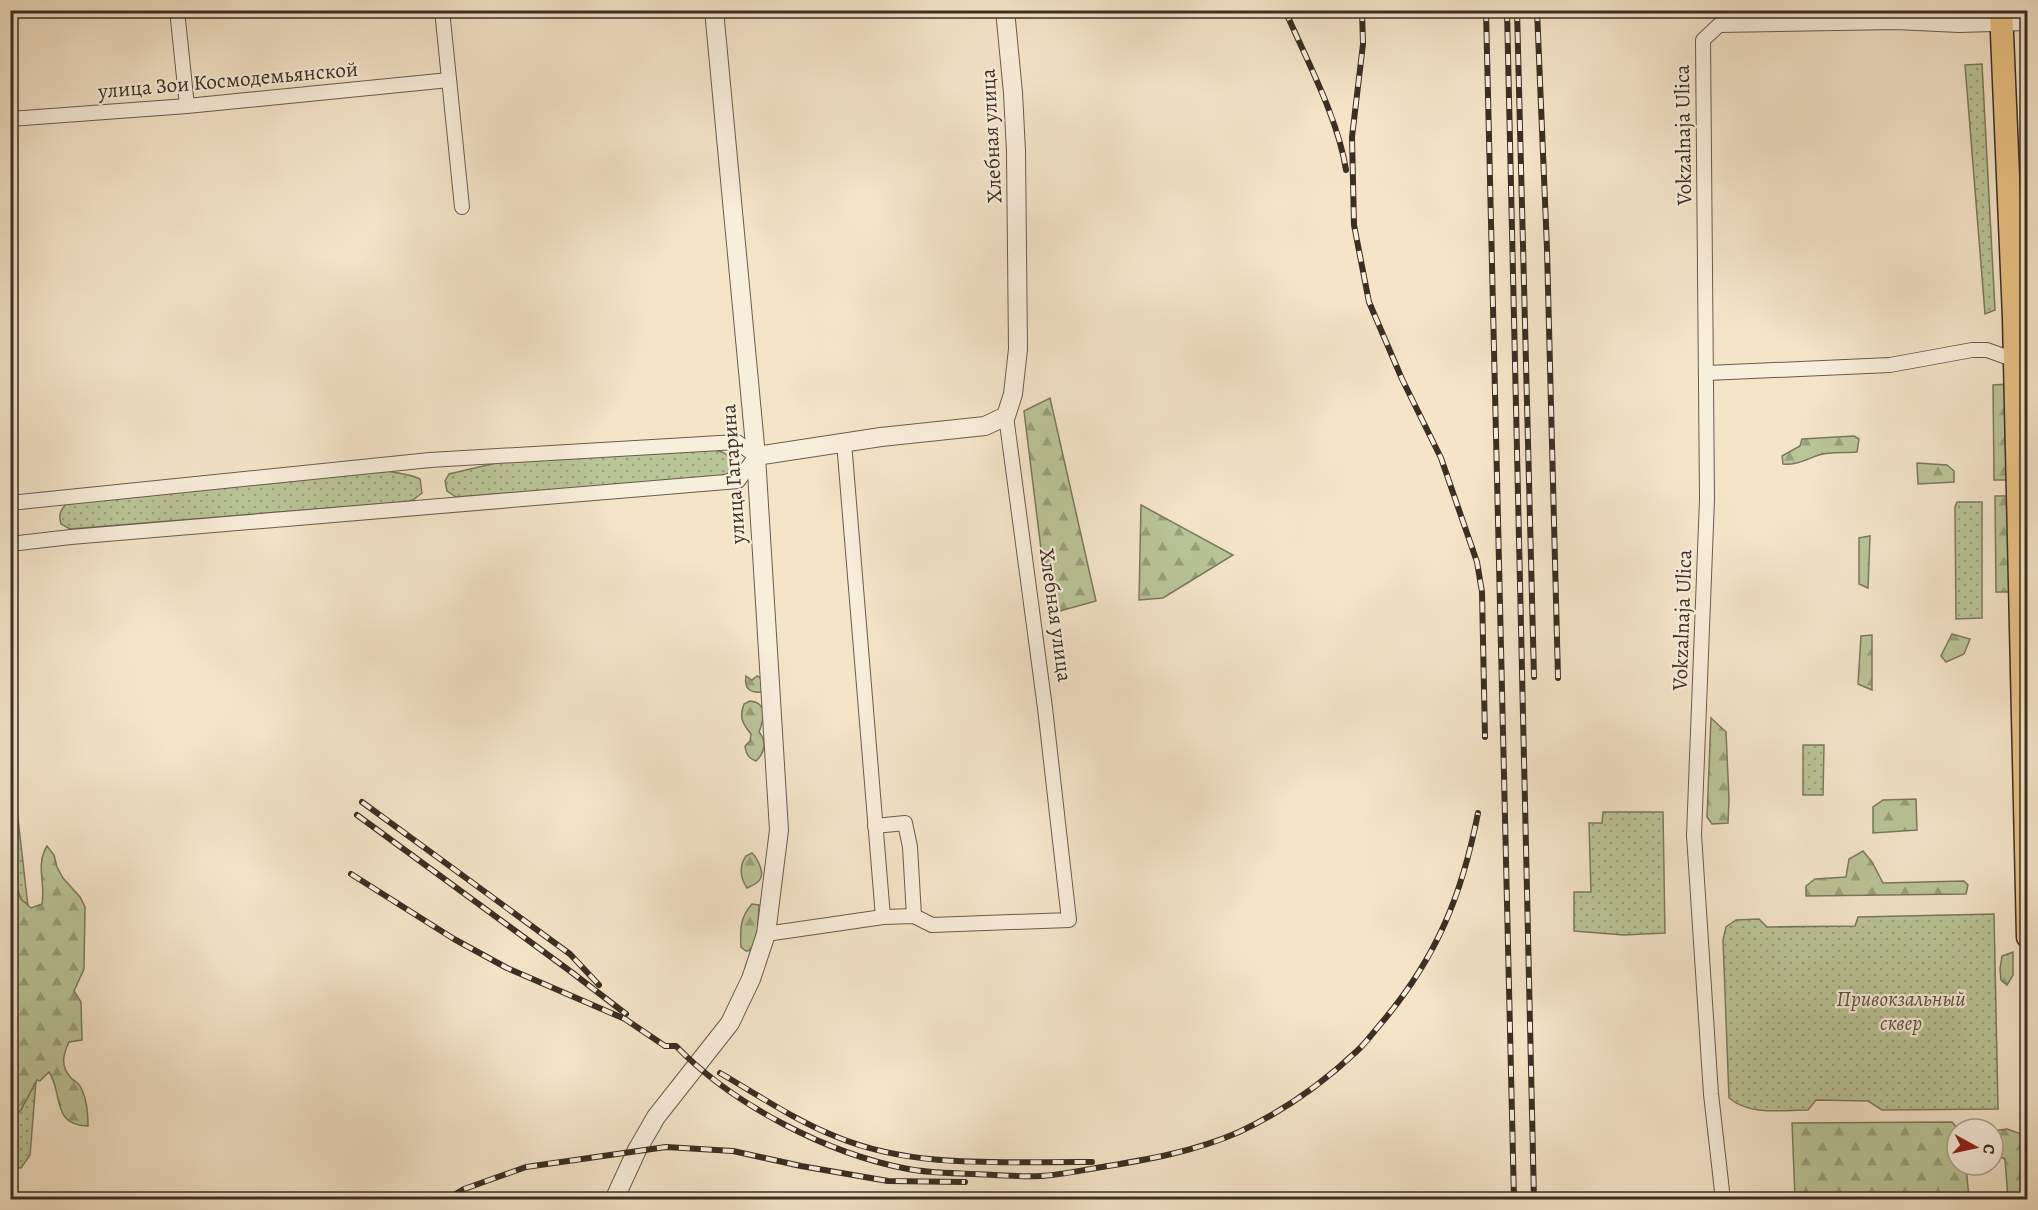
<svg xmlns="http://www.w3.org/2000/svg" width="2038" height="1210" font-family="Alegreya,serif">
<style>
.grass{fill:url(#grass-dots);stroke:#7a7a5e;stroke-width:1.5}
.forest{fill:url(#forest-firs);stroke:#7a7a5e;stroke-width:1.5}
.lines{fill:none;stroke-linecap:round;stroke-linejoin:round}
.minor-casing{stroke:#685c4d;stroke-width:16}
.tertiary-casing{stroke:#685c4d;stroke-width:20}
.primary-casing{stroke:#3a2f24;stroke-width:25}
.minor{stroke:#f8eedc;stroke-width:14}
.tertiary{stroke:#f8eedc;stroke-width:18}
.primary{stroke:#eac284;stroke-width:22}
.rail-casing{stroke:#3a2f24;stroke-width:6}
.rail{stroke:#f8eedc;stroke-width:4;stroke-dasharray:11;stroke-linecap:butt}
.labels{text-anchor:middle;stroke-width:4.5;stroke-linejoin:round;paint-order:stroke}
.street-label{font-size:21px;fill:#3a2f24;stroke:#f8eedc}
.park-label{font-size:21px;font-style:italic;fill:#5a5441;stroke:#f8eedc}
</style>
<defs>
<pattern id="grass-dots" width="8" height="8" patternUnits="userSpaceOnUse" patternTransform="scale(1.5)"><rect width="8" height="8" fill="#bac598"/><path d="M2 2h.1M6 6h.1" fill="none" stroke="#98a07c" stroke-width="1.8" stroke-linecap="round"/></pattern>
<pattern id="forest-firs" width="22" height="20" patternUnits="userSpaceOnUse" patternTransform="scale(1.5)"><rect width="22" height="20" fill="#bac598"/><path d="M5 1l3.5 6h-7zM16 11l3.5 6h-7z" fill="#98a07c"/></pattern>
</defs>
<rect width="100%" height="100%" fill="#f4e5c9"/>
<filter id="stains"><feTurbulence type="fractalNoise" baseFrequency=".00333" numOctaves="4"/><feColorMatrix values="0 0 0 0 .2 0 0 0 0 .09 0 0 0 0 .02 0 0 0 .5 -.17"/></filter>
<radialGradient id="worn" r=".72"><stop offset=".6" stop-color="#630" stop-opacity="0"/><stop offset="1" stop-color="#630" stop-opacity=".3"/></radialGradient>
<!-- grass -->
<g class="grass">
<polygon points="2021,40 2027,40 2027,165"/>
<polygon points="1982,64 1995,310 1985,314 1965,65"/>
<path d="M 711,450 C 726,451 734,456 731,472 L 715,478 L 456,497 L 447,491 L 445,481 L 449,474 L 509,460 Z"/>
<path d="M 385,470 C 397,474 408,473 420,479 L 422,493 L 413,500 L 404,502 L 70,529 L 61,524 C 58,514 61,509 68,502 Z"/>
<polygon points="1957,502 1982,502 1982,618 1956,619 1955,507"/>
<polygon points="1803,745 1824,745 1823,795 1803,795"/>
<polygon points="10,749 41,1020 30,1155 21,1168 10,1167"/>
<polygon points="1603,812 1663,812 1665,933 1624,935 1574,931 1574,892 1591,892 1589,823 1602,823"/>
<path d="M 1994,914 L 1998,1109 L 1882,1110 L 1868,1101 L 1816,1100 L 1808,1110 C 1782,1110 1750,1116 1729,1098 L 1723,940 L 1726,927 L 1736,920 L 1759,919 L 1767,927 L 1855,926 L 1858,917 Z"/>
</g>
<!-- forest -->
<g class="forest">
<polygon points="2008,384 2009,480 1994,480 1993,385"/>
<polygon points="1050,398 1096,601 1049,614 1024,411"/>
<path d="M 1854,436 L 1859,439 L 1857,452 C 1847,453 1828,452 1819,455 C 1807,459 1795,466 1783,464 L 1782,456 L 1800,446 L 1802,439 Z"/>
<polygon points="1917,463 1947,465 1954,471 1954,482 1918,484"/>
<polygon points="1995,496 2010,496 2012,592 1996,592"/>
<polygon points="1141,505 1233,555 1163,598 1139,600"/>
<polygon points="1870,536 1868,588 1859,584 1859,538"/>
<polygon points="1952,634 1970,639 1964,654 1946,662 1941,656"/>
<polygon points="1872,635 1872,690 1858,684 1861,636"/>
<path d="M 746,676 L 752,680 L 757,676 L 763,679 L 762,692 C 750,693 744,689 746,676 Z"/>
<path d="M 750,701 C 769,703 764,719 759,732 C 767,741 765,753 756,761 C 748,758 746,754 745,746 L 750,741 L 751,734 C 742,723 739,717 744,704 Z"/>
<polygon points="1711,718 1726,732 1729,799 1728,823 1712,824 1707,817"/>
<path d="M 11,746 L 14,805 L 12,833 L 17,888 L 21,899 L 31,908 L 42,904 C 46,883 35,866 47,846 L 54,855 L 57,867 L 63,878 L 80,897 L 85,907 L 84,969 L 74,991 L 81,1002 L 82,1040 L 69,1042 C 63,1055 60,1066 71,1078 C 74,1081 79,1083 81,1088 C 87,1099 88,1113 88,1126 C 51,1126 63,1092 49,1072 L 40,1081 L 37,1080 L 21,1110 L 11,1118 L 11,1102 L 14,1081 L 10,1078 Z"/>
<polygon points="1916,799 1917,830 1873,833 1873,807 1883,800"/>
<polygon points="1863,851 1872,862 1883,883 1964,881 1968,885 1966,894 1806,896 1806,886 1815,879 1846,877 1849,859"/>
<path d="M 752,853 C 757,857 757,860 760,866 C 765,878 759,883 747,888 C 740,878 739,866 746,856 Z"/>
<path d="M 752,904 L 759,905 L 757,944 L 753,950 L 746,951 L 741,947 C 740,930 740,917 752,904 Z"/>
<polygon points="2013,952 2013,975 2007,985 2001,980 2000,969 2002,956"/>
<polygon points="1952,1122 1958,1129 1957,1165 1966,1165 1969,1199 1790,1199 1795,1198 1792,1123"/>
<polygon points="2007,1129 2021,1134 2023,1177 2018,1199 2008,1199 2005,1159 1993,1154 1993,1131"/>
</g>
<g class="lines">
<defs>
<g id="minor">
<polyline points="177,10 187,106"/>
<polyline points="442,10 462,207"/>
<polyline points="10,119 187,106 449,80"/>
<polyline points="1707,373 1890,365 1972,350 1987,350 2015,360 2028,359"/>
<polyline points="844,442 883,917"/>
<polyline points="10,503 430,460 737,442 756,456 738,481 71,537 10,544"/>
<polyline points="875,826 905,823 910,847 914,916"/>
<polyline points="766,934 883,917 914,916 932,925 1069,920 1045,708 1006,416"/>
<polyline points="1723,1200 1711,1094 1694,835 1707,499 1703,40 1719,25 1896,22 1959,25 2028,23"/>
</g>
<g id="tertiary">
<polyline points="756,456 881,437 985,426 1006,416 1013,394 1018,349 1016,151 1013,93 1005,10"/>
<polyline points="614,1200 637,1150 656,1117 730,1023 751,979 766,934 779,830 756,456 714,10"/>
</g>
<polyline id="primary" points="2001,10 2014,318 2028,937"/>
</defs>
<!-- minor casing -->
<use href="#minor" class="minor-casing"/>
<!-- tertiary casing -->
<use href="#tertiary" class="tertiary-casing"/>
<!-- primary casing -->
<use href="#primary" class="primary-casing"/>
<!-- minor -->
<use href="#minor" class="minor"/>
<!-- tertiary -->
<use href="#tertiary" class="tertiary"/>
<!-- primary -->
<use href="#primary" class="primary"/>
<defs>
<g id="rail">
<path d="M 1285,10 C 1306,59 1338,118 1346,170"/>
<polyline points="1362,10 1363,44 1352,137 1354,225 1369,302 1402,379 1441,458 1477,562 1482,592 1485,737"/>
<polyline points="1486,10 1514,1200"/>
<polyline points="1507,10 1534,1200"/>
<polyline points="1517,10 1534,677"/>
<polyline points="1537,10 1547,249 1558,678"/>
<polyline points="362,802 570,954 599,985"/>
<polyline points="357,815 570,971 626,1014"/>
<path d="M 351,874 L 454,939 L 507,968 L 625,1019 L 665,1046 L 676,1046 C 733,1105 828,1154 908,1169 C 929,1173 952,1173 974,1174 C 996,1175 1018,1177 1041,1176 C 1059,1175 1078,1171 1096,1168 C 1145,1160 1194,1152 1239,1132 C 1282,1112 1323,1083 1357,1051 C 1367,1042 1375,1030 1384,1020 C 1437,956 1462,895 1478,813"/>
<path d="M 720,1073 C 758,1095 796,1121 837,1137 C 917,1170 1007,1161 1092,1162"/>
<polyline points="445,1200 464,1189 526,1167 666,1147 733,1151 801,1166 888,1181 965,1182"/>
</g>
</defs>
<!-- rail casing -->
<use href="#rail" class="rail-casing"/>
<!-- rail -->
<use href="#rail" class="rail"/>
</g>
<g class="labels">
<!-- street labels -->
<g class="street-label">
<text transform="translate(228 80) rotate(-5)" y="7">улица Зои Космодемьянской</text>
<text transform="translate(1683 135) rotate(-91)" y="7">Vokzalnaja Ulica</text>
<text transform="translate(991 136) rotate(-93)" y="7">Хлебная улица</text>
<text transform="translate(733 474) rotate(-94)" y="7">улица Гагарина</text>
<text transform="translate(1056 615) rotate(82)" y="7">Хлебная улица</text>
<text transform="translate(1682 620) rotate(-88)" y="7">Vokzalnaja Ulica</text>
</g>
<!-- park labels -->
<g class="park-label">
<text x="1901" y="1006">Привокзальный<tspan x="1901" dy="24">сквер</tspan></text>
</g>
</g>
<!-- margin -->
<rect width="2038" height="1210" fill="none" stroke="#f4e5c9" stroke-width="36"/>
<rect x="12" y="12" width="2014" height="1186" fill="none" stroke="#3a2f24" stroke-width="3"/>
<rect x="18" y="18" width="2002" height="1174" fill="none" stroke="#3a2f24" stroke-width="1.5"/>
<!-- north arrow -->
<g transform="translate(1975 1147) rotate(98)"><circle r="28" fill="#f8eedc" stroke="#aca292" stroke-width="1.5"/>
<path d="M0-4.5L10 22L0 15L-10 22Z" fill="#8f2418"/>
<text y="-9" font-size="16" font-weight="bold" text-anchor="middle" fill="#3a2f24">С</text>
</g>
<rect width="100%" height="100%" filter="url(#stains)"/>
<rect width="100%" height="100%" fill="url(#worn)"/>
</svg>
